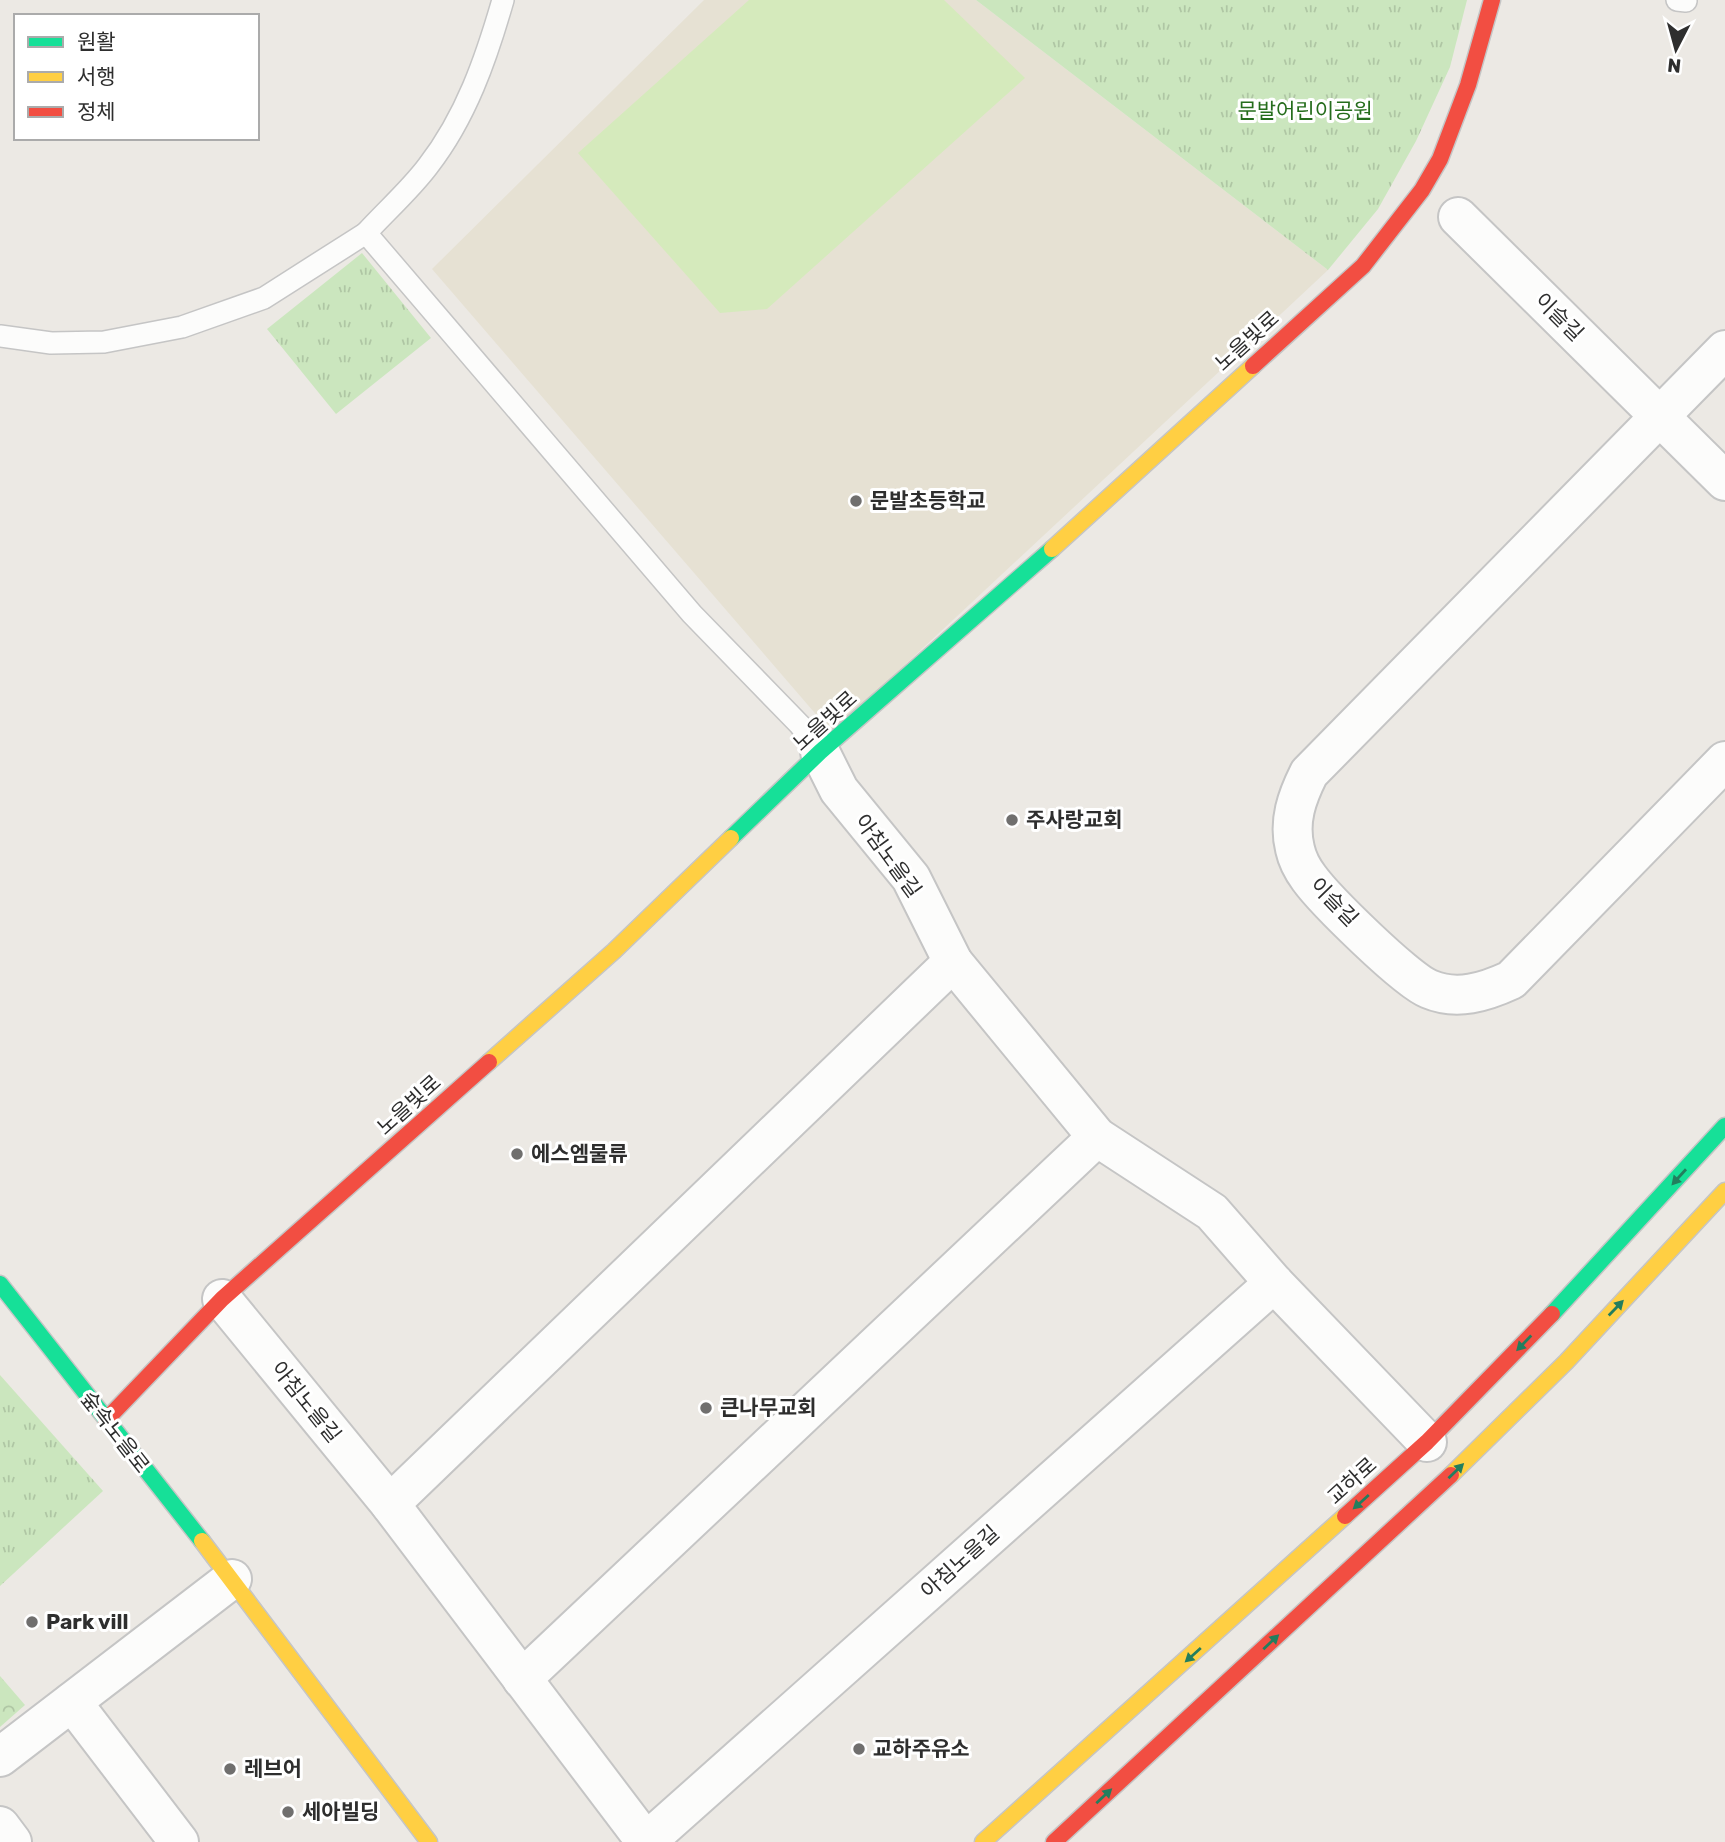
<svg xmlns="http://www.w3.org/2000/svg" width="1725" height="1842" font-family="Rubik,'Noto Sans KR',sans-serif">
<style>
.education{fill:#e6e1d3}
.forest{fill:url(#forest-crowns)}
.park{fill:url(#park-tufts)}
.pitch{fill:#d5eabc}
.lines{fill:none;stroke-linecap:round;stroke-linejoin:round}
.lane-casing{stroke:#c5c5c5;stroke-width:24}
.street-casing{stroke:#c5c5c5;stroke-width:42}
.fast-casing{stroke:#c5c5c5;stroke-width:19}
.slow-casing{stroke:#c5c5c5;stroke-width:19}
.jam-casing{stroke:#c5c5c5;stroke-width:19}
.lane{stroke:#fcfcfb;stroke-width:21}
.street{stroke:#fcfcfb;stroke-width:38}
.fast{stroke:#16e098;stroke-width:16}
.slow{stroke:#ffcf43;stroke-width:16}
.jam{stroke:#f24e42;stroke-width:16}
.oneway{fill:#237e5e}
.poi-dot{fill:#706f6e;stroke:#fff;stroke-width:2.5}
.labels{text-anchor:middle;stroke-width:6;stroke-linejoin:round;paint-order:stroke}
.park-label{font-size:21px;fill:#256d1c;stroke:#fff}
.street-label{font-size:21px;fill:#2e2e2e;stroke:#fff}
.poi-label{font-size:21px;font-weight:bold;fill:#2e2e2e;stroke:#fff;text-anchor:start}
</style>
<defs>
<pattern id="forest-crowns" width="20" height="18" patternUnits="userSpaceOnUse" patternTransform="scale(1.75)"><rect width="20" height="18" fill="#cbe6be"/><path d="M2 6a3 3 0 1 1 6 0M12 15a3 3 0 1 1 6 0" fill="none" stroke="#afc6a4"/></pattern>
<pattern id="park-tufts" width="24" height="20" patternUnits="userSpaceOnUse" patternTransform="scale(1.75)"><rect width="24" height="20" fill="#cbe6be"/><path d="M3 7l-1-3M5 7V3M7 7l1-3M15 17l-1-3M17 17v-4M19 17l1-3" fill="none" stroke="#afc6a4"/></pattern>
</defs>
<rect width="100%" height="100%" fill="#ece9e4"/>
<!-- education -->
<polygon class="education" points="704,0 976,0 1328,270 832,733 432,269"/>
<!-- forest -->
<polygon class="forest" points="0,1676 25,1705 0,1727"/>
<!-- park -->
<g class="park">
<polygon points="976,0 1467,0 1450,67 1416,141 1378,209 1328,270"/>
<polygon points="362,253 431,338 336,414 267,329"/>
<polygon points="0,1375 103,1491 0,1586"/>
</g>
<!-- pitch -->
<polygon class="pitch" points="749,0 944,0 1025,78 767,309 720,313 578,153"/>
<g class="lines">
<defs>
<g id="lane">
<polyline points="1677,0 1686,1"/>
<path d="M 366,233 C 386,211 410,190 428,166 C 466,117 486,59 503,0"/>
<polyline points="0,336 51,343 104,342 182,327 264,298 366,233 692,614 800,725 820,752"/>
</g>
<g id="street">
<polyline points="1458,217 1725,481"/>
<path d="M 1725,350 L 1309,773 C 1297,797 1288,821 1295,849 C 1297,858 1303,870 1309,878 C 1325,900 1406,980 1429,989 C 1457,1001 1485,992 1511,980 L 1725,761"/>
<polyline points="820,752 839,790 911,878 953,962 1097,1137 1212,1212 1274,1283 1427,1442"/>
<polyline points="222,1299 390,1504 646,1842"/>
<polyline points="390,1504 953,962"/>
<polyline points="522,1679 1097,1137"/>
<polyline points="72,1702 179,1842"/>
<polyline points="0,1757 232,1579"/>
<polyline points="0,1826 12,1842"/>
<polyline points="646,1842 1274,1283"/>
</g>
<g id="fast">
<polyline points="731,838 820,752 1052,549"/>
<polyline points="0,1284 202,1541"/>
<polyline points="1552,1314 1725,1126"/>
</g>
<g id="slow">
<polyline points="1052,549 1253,366"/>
<polyline points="489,1062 614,951 731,838"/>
<polyline points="1451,1475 1566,1362 1725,1191"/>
<polyline points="202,1541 429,1842"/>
<polyline points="983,1842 1345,1516"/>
</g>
<g id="jam">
<polyline points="1253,366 1363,266 1422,190 1440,159 1468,85 1492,0"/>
<polyline points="106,1420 222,1299 489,1062"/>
<polyline points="1345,1516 1427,1442 1552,1314"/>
<polyline points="1054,1842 1451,1475"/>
</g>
</defs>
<!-- lane casing -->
<use href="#lane" class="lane-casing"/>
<!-- street casing -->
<use href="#street" class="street-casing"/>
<!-- fast casing -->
<use href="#fast" class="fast-casing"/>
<!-- slow casing -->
<use href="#slow" class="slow-casing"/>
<!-- jam casing -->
<use href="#jam" class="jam-casing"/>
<!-- lane -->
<use href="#lane" class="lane"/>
<!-- street -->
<use href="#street" class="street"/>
<!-- fast -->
<use href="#fast" class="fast"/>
<!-- slow -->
<use href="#slow" class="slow"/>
<!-- jam -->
<use href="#jam" class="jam"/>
</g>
<!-- one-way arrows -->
<defs><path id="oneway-solid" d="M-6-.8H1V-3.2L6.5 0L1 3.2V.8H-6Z" transform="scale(1.75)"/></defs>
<g class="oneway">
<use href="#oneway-solid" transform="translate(1679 1177) rotate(132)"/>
<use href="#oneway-solid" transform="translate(1616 1308) rotate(-46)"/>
<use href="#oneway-solid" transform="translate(1524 1343) rotate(134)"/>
<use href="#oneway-solid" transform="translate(1456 1471) rotate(-44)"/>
<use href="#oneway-solid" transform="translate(1361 1502) rotate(138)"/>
<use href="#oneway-solid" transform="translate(1271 1642) rotate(-43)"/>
<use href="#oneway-solid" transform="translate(1193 1655) rotate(138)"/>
<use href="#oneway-solid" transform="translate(1104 1796) rotate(-43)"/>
</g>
<!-- markers -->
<g class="poi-dot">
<circle cx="856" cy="501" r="7"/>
<circle cx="1012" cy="820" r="7"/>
<circle cx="517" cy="1154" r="7"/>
<circle cx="706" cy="1408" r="7"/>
<circle cx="32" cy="1622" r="7"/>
<circle cx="859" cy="1749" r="7"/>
<circle cx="230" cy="1769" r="7"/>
<circle cx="288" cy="1812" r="7"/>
</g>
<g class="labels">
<!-- park labels -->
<g class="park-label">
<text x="1305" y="118">문발어린이공원</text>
</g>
<!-- street labels -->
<g class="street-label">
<text transform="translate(1559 317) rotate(45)" y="7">이슬길</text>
<text transform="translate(1247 341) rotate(-42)" y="7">노을빛로</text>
<text transform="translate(825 721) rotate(-42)" y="7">노을빛로</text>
<text transform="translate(888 856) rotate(54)" y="7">아침노을길</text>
<text transform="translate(1334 902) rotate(46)" y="7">이슬길</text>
<text transform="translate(409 1105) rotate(-42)" y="7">노을빛로</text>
<text transform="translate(306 1402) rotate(51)" y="7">아침노을길</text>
<text transform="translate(115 1432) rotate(52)" y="7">숲속노을로</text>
<text transform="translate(1352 1481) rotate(-42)" y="7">교하로</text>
<text transform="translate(960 1562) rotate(-42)" y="7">아침노을길</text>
</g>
<!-- poi labels -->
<g class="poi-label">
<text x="870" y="508">문발초등학교</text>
<text x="1026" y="827">주사랑교회</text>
<text x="531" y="1161">에스엠물류</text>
<text x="720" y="1415">큰나무교회</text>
<text x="46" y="1629">Park vill</text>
<text x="873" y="1756">교하주유소</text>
<text x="244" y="1776">레브어</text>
<text x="302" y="1819">세아빌딩</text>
</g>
</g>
<!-- legend -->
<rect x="14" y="14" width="245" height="126" fill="#ffffff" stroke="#ababab" stroke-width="2"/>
<rect x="28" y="37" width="35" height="10" fill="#16e098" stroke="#ababab" stroke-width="2"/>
<text x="77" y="49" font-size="21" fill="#2e2e2e">원활</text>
<rect x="28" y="72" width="35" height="10" fill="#ffcf43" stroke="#ababab" stroke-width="2"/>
<text x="77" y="84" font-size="21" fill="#2e2e2e">서행</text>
<rect x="28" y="107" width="35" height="10" fill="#f24e42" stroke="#ababab" stroke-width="2"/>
<text x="77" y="119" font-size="21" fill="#2e2e2e">정체</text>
<!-- north arrow -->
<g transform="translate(1676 49) rotate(186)" stroke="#ffffff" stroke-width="5" paint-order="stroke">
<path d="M0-5L12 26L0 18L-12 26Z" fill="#2e2e2e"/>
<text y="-10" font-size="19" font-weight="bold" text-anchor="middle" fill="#2e2e2e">N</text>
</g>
</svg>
